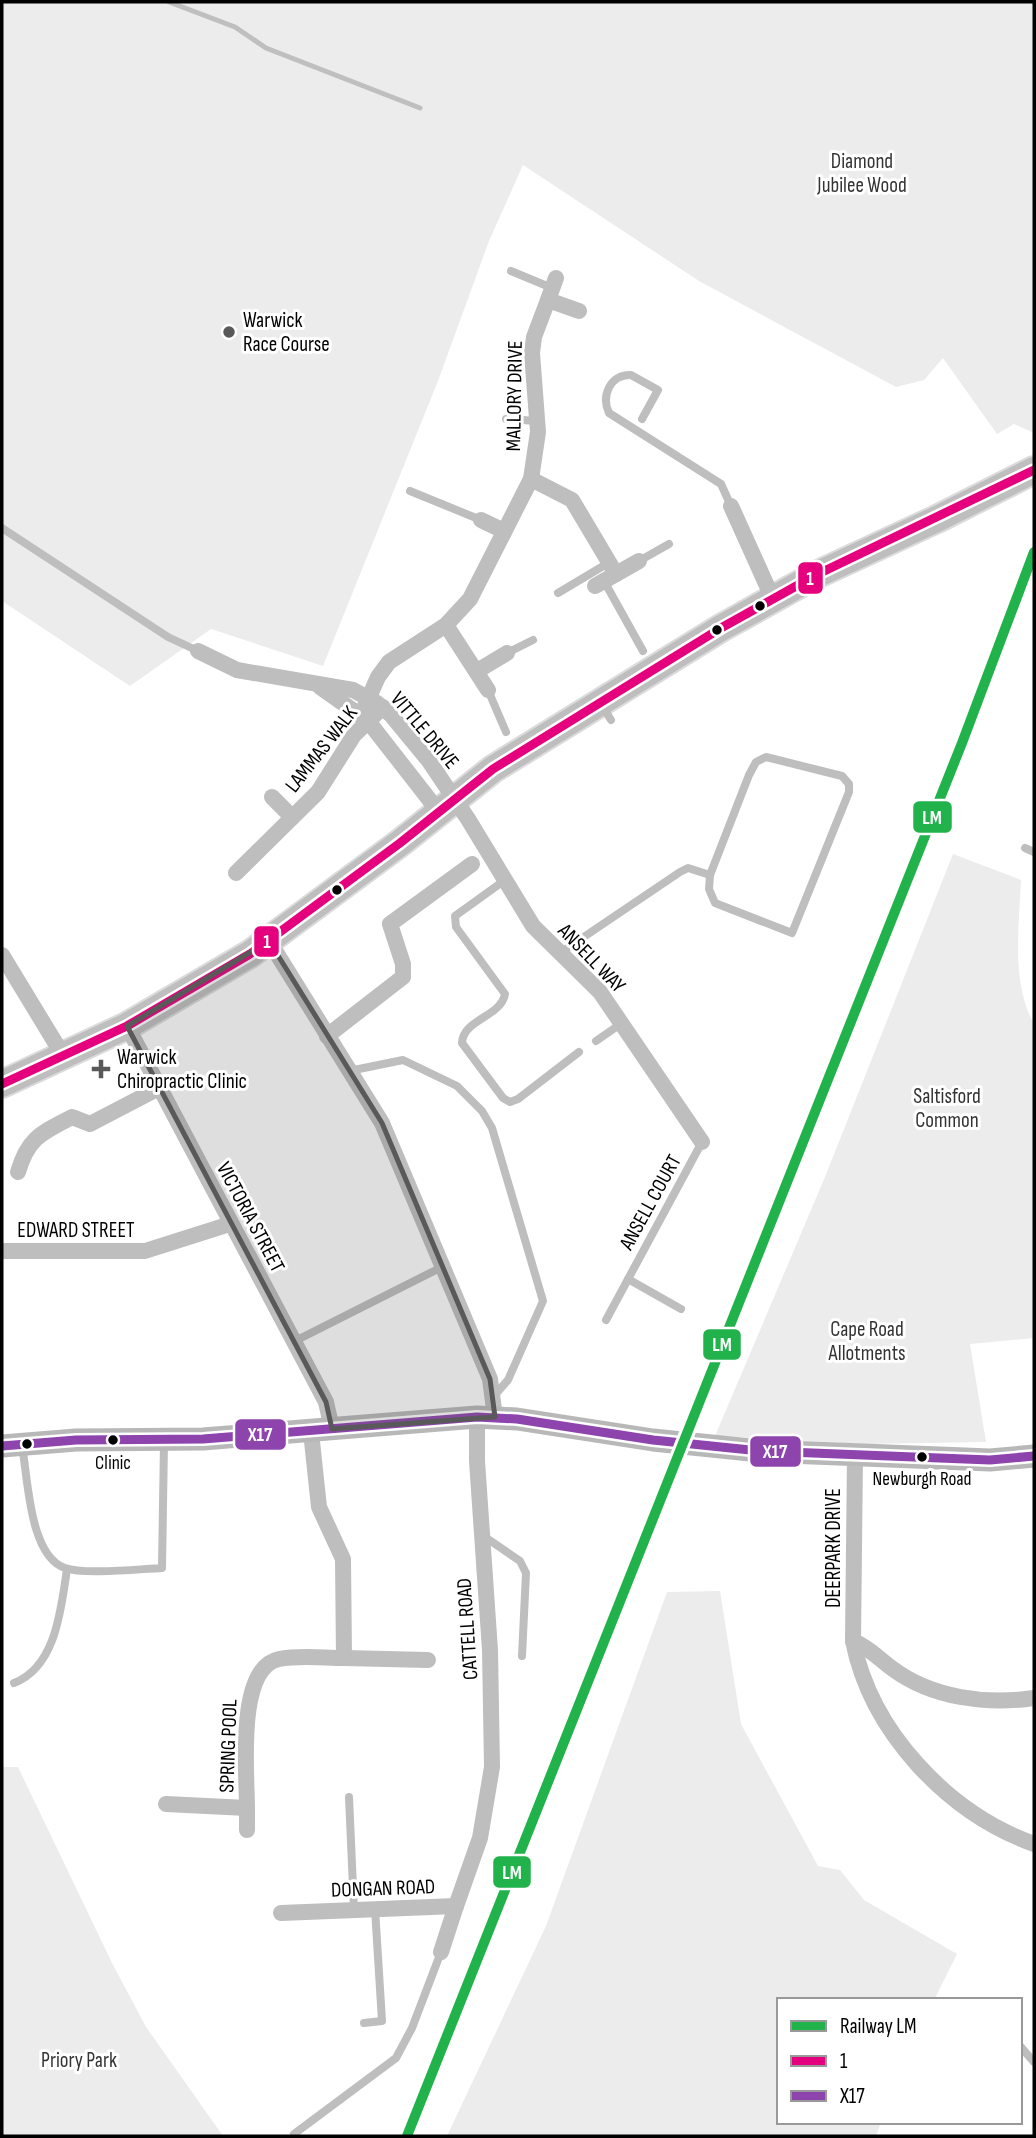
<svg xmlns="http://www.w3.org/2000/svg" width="1036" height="2138" font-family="'Sofia Sans Condensed',sans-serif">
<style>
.green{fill:#ececec}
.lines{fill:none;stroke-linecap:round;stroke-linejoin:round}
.stream{stroke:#bfbfbf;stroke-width:5}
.primary-casing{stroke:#dbdbdb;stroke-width:30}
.lane{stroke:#bebebe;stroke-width:8}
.street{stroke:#bebebe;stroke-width:16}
.secondary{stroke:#b8b8b8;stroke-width:23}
.primary{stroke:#bebebe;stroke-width:26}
.bus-1-casing{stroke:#fff;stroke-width:14}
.bus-2-casing{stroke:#fff;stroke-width:14}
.bus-1{stroke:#e5007d;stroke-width:9}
.bus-2{stroke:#8e44ad;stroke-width:9}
.rail-1-casing{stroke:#fff;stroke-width:16}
.rail-1{stroke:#22b24c;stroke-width:10}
.marked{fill:#595959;fill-opacity:0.2;stroke:#595959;stroke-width:5;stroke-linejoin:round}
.poi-dot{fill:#595959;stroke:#fff;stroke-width:2.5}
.bus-dot{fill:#000;stroke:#fff;stroke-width:2.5}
.labels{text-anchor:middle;stroke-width:6;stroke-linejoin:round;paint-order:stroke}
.bus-label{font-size:19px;fill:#000;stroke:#fff}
.park-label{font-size:21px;fill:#333;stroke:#fff}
.poi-label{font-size:21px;fill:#000;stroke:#fff;text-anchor:start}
.street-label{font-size:21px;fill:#000;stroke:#fff}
.line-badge{stroke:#fff;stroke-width:2.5}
.badge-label{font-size:19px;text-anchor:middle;font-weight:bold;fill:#fff}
</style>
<rect width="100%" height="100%" fill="#fff"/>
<!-- green -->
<g class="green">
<polygon points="2,2 1034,2 1034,433 1014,424 997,434 943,358 924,380 896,387 699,281 523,165 489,241 438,381 323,666 211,629 130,686 2,601"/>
<path d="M 953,854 L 1021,880 C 1019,926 1011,983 1034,1024 L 1034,1338 L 970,1344 L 986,1442 L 865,1444 L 715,1436 L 825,1177 Z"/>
<polygon points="720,1591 741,1724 818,1866 840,1870 864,1900 957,1954 934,2000 779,2000 779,2122 881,2122 876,2136 447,2136 546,1926 667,1592"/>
<polygon points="2,1761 4,1767 18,1767 112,1963 146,2027 223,2136 2,2136"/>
</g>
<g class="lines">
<!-- stream -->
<polyline class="stream" points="169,2 235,27 266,48 420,108"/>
<defs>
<polyline id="primary" points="2,1084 127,1026 250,954 400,843 493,769 721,628 816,575 937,519 1034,470"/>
</defs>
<!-- primary casing -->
<use href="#primary" class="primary-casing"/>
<!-- lane -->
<g class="lane">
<polyline points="511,271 552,288"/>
<polyline points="506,419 538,421"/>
<path d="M 642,419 L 658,390 L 631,375 C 610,374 601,396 609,413 L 721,484 L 731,506"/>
<polyline points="410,491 481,520"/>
<polyline points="2,528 168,637 198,651"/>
<polyline points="639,561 669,544"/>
<polyline points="604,581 643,651"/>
<polyline points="558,593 610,562"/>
<polyline points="507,653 533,640"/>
<polyline points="488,690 506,732"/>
<polyline points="603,707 611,720"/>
<polygon points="766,757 842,776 849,784 849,792 792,933 715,903 709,889 710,875 749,775 756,762"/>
<polyline points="1025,848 1034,852"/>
<path d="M 505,880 L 455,916 L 456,927 L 505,994 C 501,1017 463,1019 462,1043 L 503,1098 L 510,1102 L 518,1099 L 579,1052"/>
<polyline points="560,953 680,872 688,868 710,875"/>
<polyline points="596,1041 622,1023"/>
<polyline points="349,1071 403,1060 457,1086 482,1111 492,1128 543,1301 508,1380 494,1396"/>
<polyline points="628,1279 681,1309"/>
<polyline points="606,1320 702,1142"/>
<polyline points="293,1342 442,1267"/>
<path d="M 22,1446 C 28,1477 29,1556 65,1568 C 84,1575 139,1569 162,1568 L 164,1442"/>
<polyline points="482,1535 520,1561 526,1573 522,1656"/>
<path d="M 14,1683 C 56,1667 61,1609 67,1569"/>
<polyline points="349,1797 354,1910"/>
<polyline points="364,2023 382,2021 375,1909"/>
<polyline points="1020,2046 1034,2062"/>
<polyline points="294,2134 396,2058 412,2028 441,1952"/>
</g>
<!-- street -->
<g class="street">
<polyline points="556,278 548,300 579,311"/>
<polyline points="531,479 572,500 616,574"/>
<polyline points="731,506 772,597"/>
<polyline points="481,520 504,531"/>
<polyline points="595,586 639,561"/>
<polyline points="446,625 488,690"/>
<polyline points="198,651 237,670 353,690 377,703 391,715 429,761 468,819 533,926 600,992 702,1142"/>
<polyline points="477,671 507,653"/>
<polyline points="320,687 368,721 439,812"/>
<polyline points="361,715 378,677 389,662 446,625 470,599 531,479 538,432 532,353 534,337 548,300"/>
<polyline points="272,797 292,817"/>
<polyline points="236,873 318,792 354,735 383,707"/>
<polyline points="269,941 382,1123 490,1379 495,1417"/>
<polyline points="2,955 64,1057"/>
<polyline points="127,1026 326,1402 332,1429"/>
<polyline points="327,1036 403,977 403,964 390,924 472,864"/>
<path d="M 18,1172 C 28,1138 41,1133 72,1117 L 90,1124 L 159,1088"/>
<polyline points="2,1251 145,1251 230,1224"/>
<path d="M 855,1455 L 853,1641 C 871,1732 948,1813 1034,1844"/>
<path d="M 853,1641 C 870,1648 879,1659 893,1669 C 932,1698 987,1705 1034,1698"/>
<polyline points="344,1658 428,1660"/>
<path d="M 166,1804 L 247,1808 C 247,1773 236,1668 279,1659 C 299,1655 324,1658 344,1658 L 343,1559 L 319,1507 L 311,1432"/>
<polyline points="247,1808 247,1830"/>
<polyline points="281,1913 456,1906 480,1838 492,1767 490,1650 477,1461 477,1417"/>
<polyline points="441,1952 456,1906"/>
</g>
<!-- secondary -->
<polyline class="secondary" points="2,1446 76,1440 203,1439 477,1417 517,1419 653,1440 760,1451 990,1460 1034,1456"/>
<!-- primary -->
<use href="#primary" class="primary"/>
<defs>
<polyline id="bus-1" points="2,1084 127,1026 250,954 400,843 493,769 721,628 816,575 1034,470"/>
<polyline id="bus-2" points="2,1446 76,1440 203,1439 477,1417 517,1419 653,1440 760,1451 990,1460 1034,1456"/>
</defs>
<!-- bus-1 casing -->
<use href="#bus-1" class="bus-1-casing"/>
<!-- bus-2 casing -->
<use href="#bus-2" class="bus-2-casing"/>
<!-- bus-1 -->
<use href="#bus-1" class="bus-1"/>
<!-- bus-2 -->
<use href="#bus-2" class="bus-2"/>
<defs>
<polyline id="rail-1" points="407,2136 962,743 1034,552"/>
</defs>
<!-- rail-1 casing -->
<use href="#rail-1" class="rail-1-casing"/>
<!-- rail-1 -->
<use href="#rail-1" class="rail-1"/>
</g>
<!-- marked area -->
<path class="marked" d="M 269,941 L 382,1123 L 490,1379 L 495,1417 L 332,1429 L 326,1402 L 127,1026 Z"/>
<!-- markers -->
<g class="poi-dot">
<circle cx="229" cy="332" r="7"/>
<path d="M97.5 1058.5h7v7h7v7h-7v7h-7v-7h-7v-7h7z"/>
</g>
<g class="bus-dot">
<circle cx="760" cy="606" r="6"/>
<circle cx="717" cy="630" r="6"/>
<circle cx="337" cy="890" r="6"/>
<circle cx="113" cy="1440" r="6"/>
<circle cx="27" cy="1444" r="6"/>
<circle cx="922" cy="1457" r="6"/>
</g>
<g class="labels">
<!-- bus labels -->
<g class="bus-label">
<text x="113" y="1469">Clinic</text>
<text x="922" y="1485">Newburgh Road</text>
</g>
<!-- park labels -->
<g class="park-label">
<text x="862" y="168">Diamond<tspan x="862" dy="24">Jubilee Wood</tspan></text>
<text x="947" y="1103">Saltisford<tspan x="947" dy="24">Common</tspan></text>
<text x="867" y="1336">Cape Road<tspan x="867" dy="24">Allotments</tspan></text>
<text x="79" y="2067">Priory Park</text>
</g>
<!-- poi labels -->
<g class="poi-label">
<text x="243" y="327">Warwick<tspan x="243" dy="24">Race Course</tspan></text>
<text x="117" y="1064">Warwick<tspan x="117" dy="24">Chiropractic Clinic</tspan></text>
</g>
<!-- street labels -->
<g class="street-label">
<text transform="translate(514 396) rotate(-89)" y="7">MALLORY DRIVE</text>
<text transform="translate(425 730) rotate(50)" y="7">VITTLE DRIVE</text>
<text transform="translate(321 749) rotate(-52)" y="7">LAMMAS WALK</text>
<text transform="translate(592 958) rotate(46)" y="7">ANSELL WAY</text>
<text transform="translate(650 1202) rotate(-61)" y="7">ANSELL COURT</text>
<text transform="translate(251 1217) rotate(62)" y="7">VICTORIA STREET</text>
<text x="76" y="1237">EDWARD STREET</text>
<text transform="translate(833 1548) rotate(-90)" y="7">DEERPARK DRIVE</text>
<text transform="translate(467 1629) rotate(-94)" y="7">CATTELL ROAD</text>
<text transform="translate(228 1746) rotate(-88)" y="7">SPRING POOL</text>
<text transform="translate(383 1888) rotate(-2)" y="7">DONGAN ROAD</text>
</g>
</g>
<g class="line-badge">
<rect x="797" y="561" width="27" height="34" rx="7" fill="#e5007d"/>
<rect x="912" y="800" width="41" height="34" rx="7" fill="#22b24c"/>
<rect x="253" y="925" width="27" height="33" rx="7" fill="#e5007d"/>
<rect x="702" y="1328" width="40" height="33" rx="7" fill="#22b24c"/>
<rect x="234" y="1418" width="53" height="33" rx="7" fill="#8e44ad"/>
<rect x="749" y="1435" width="53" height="33" rx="7" fill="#8e44ad"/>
<rect x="492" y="1855" width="40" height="34" rx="7" fill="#22b24c"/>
</g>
<g class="badge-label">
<text x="810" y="585">1</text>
<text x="932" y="824">LM</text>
<text x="267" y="948">1</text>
<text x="722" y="1351">LM</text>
<text x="260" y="1441">X17</text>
<text x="775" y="1458">X17</text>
<text x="512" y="1879">LM</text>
</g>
<!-- border -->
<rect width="1036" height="2138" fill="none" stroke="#000000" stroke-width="7"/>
<!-- legend -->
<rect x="777" y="1998" width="245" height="126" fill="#ffffff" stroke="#999999" stroke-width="2"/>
<rect x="791" y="2021" width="35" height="10" fill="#22b24c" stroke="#999999" stroke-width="2"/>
<text x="840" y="2033" font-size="21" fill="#000000">Railway LM</text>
<rect x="791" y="2056" width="35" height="10" fill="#e5007d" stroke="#999999" stroke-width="2"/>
<text x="840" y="2068" font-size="21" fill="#000000">1</text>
<rect x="791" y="2091" width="35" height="10" fill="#8e44ad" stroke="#999999" stroke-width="2"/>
<text x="840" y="2103" font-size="21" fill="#000000">X17</text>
</svg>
